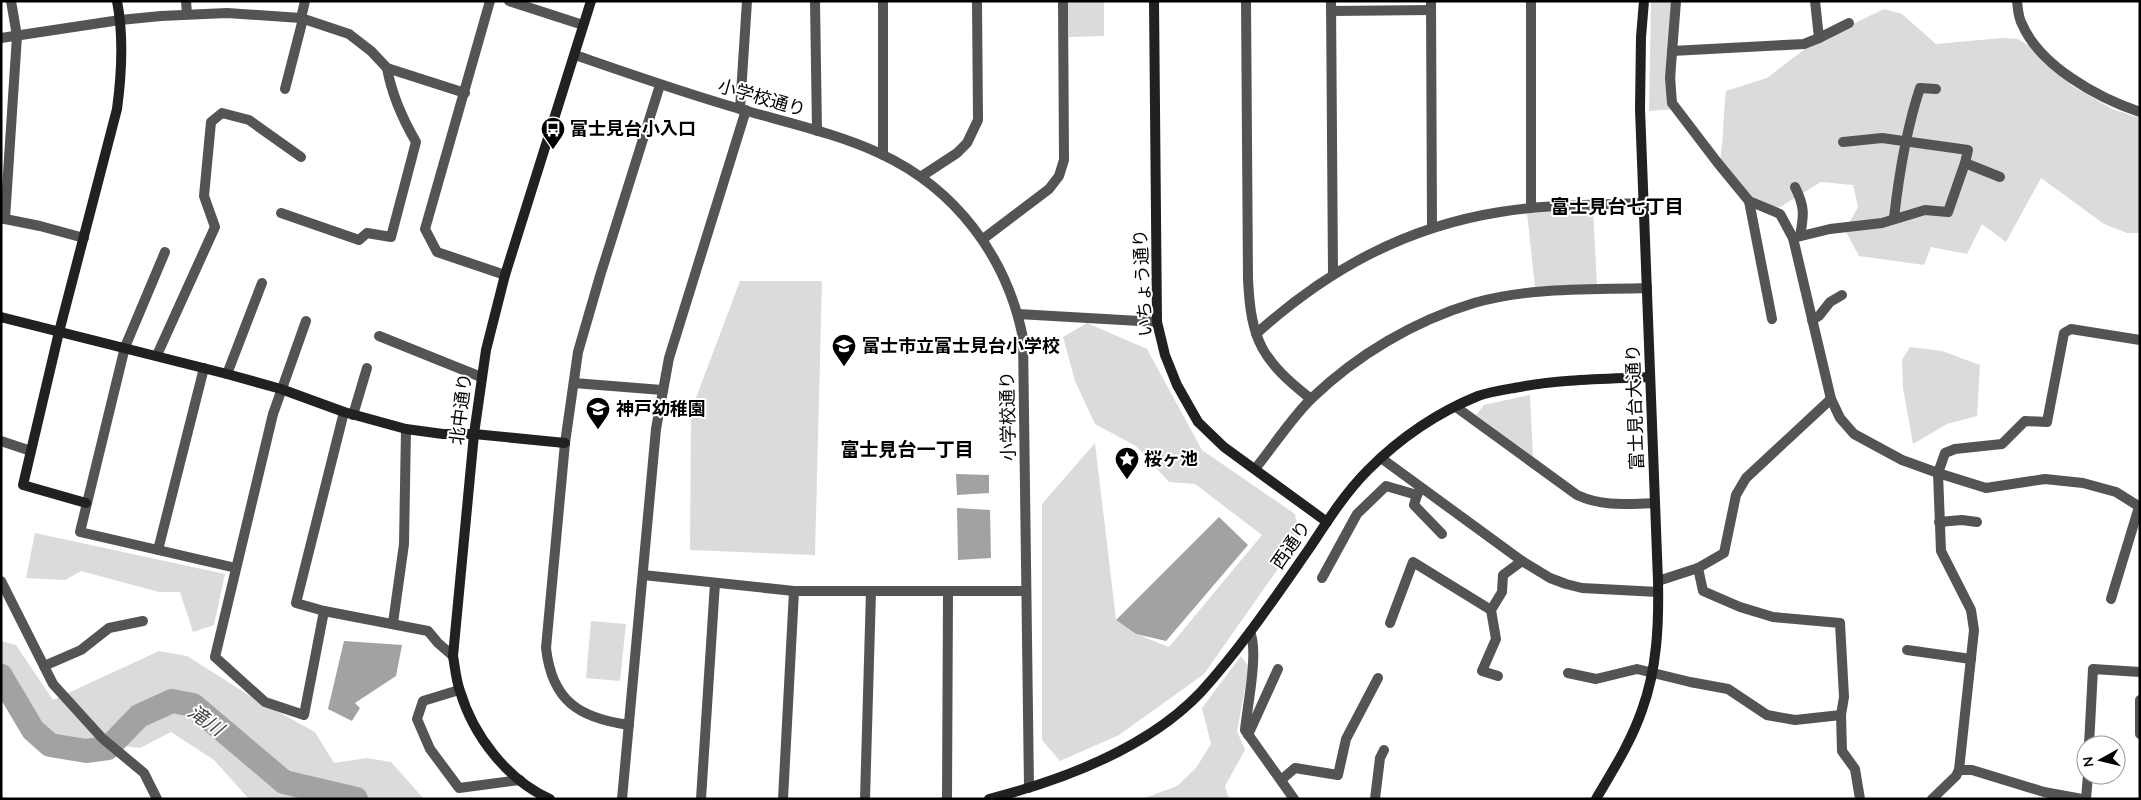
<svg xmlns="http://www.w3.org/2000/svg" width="2141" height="800" font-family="Quicksand,'Noto Sans JP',sans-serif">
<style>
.green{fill:#dbdbdb}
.water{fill:#a2a2a2}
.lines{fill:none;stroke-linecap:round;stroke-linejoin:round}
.river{stroke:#a2a2a2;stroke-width:24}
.street{stroke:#545454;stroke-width:10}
.secondary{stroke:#212121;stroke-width:10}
.labels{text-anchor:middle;stroke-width:4;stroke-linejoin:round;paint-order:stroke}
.street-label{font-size:18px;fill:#000;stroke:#fff}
.poi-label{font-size:18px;font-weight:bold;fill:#000;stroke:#fff;text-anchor:start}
.neighbourhood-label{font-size:19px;font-weight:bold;fill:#000;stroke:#fff}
.water-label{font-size:19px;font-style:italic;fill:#434343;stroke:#fff}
</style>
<rect width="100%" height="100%" fill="#fff"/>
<!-- green -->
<g class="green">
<polygon points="1068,1 1104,1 1104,36 1069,37"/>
<polygon points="1651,1 1674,1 1676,6 1676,109 1649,111"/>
<path d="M 1884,9 L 1902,14 L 1936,44 L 2002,38 L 2018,39 L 2034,49 L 2071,85 L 2112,109 L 2140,118 L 2140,233 L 2127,233 L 2104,224 L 2041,178 L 2006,242 L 1982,224 L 1967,254 L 1931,247 L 1924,265 L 1859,256 L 1845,230 L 1858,207 L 1853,185 L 1821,182 L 1780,207 L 1758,205 L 1720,160 C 1724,137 1723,114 1726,91 L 1767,78 L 1810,45 Z"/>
<polygon points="1593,209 1597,285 1535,287 1527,213"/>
<polygon points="740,281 822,281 815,555 690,550 691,411"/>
<polygon points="1087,323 1147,349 1202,450 1295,514 1299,539 1204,674 1119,735 1060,761 1042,740 1042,504 1095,443 1116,620 1136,634 1169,647 1262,535 1195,484 1169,482 1136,446 1095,424 1075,381 1063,337"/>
<polygon points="1910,347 1942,351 1980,365 1977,416 1947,424 1913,444 1903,388 1902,360"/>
<polygon points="1530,395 1533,457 1476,415 1484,405"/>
<polygon points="35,533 225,574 214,625 193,632 180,592 159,592 81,571 65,580 26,578"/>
<polygon points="591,621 626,624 620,681 586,678"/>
<polygon points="1,641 16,645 53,700 159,651 187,656 255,699 315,732 334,763 367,758 391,762 424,799 249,799 214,760 171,732 140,748 66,739 44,731 7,705 1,698"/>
<polygon points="1241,656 1249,667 1237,731 1245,750 1225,786 1229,799 1142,799 1177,786 1196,768 1211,744 1202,708"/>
</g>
<!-- water -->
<g class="water">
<polygon points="956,474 989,475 989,493 957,495"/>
<polygon points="957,508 990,510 991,558 958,560"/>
<polygon points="1219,517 1248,545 1166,641 1136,634 1116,620"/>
<polygon points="344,641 402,645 396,676 355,703 360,708 352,721 328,709"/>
</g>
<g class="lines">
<!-- river -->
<polyline class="river" points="1,676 33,730 50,745 86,751 108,748 139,716 172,701 193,705 284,782 356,799"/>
<!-- street -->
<g class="street">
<polyline points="186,1 187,14"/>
<polyline points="490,1 425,229 437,252 505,275"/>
<polyline points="509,1 583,25"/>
<polyline points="815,1 817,131"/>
<polyline points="883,1 883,155"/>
<path d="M 1246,1 L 1248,279 C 1251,342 1262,360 1311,399"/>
<polyline points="1331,1 1333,273"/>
<polyline points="1431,1 1432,227"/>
<polyline points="1531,1 1531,208"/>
<polyline points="1676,1 1670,78 1672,103 1717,162 1749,201 1780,214 1793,238 1831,399 1840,418 1854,434 1902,460 1938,473 1986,488 2045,479 2083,483 2116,492 2140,507"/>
<path d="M 2017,1 C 2018,9 2018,17 2022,24 C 2040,66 2098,98 2140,112"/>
<polyline points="1331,11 1431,10"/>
<polyline points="301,18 305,1"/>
<polyline points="1,38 120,20 161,16 227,13 301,18 349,34 371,51 387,68 465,93"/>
<polyline points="1819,38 1849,23"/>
<polyline points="1672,51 1804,44 1819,38 1815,1"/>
<path d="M 575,55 C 630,74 684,93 740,109 C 785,122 839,134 881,154 C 956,189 1007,257 1023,338 L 1029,788"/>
<polyline points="285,89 303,19"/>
<polyline points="740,109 747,1"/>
<polyline points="1965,163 2000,177"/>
<polyline points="922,176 957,153 967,143 978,120 977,1"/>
<path d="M 1795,187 C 1805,207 1804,215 1800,236"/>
<polyline points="1749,201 1772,319"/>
<path d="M 281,213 L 359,240 L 367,233 L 391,237 L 416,142 C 402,118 392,96 387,68"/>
<path d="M 1894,218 C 1899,174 1906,130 1920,88 L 1936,89"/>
<polyline points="1,219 5,219 17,36 11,1"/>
<polyline points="5,219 40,226 84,238"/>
<polyline points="1793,238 1830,229 1882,223 1925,210 1948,212 1965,163 1968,150 1882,138 1843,142"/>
<polyline points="983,239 1049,189 1059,176 1064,160 1063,1"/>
<polyline points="165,252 125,347 80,532 236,568"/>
<polyline points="1018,314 1157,322"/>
<polyline points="1812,320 1819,316 1830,302 1842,295"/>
<polyline points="306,321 273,414 215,657 265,702 304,715 324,611"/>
<path d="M 1256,334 C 1327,270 1405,227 1500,212 C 1547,204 1596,205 1644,203"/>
<polyline points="379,336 481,377"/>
<polyline points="157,355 215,227 204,196 211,122 222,113 249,120 301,157"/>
<polyline points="227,374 262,283"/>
<polyline points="574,383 662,390"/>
<path d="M 1456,407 L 1577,495 C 1603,507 1627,504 1655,503"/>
<polyline points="344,412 296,603 324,611 428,631 438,643 453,656"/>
<polyline points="353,415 367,368"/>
<polyline points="1,441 31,451"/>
<polyline points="1381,458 1522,561 1550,578 1566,584 1582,588 1658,592"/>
<path d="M 1255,469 C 1272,448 1293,416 1312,398 C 1357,355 1414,321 1474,303 C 1529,287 1590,290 1647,288"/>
<polyline points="1417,495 1414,505 1442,534"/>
<polyline points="1939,522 1962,520 1977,522"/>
<polyline points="158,550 204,368"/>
<polyline points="1698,568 1703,591 1740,607 1773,617 1840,623 1844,697 1841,715 1842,751 1855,769 1860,799"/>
<polyline points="643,575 794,591 1026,591"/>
<polyline points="1322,578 1357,514 1386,486 1417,495 1421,488"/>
<polyline points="1,581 53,684 102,738 144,773 157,799"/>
<polyline points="1658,581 1698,568 1724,553 1736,495 1746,478 1831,399"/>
<polyline points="2111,599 2139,507"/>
<polyline points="393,623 404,544 406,429"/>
<polyline points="1390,623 1413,562 1491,610"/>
<path d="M 1250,632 C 1259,652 1247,707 1245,730 L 1294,799"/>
<polyline points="1907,650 1971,659"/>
<polyline points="44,666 81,650 109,628 143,621"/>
<polyline points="1568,673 1596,679 1637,669 1690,682 1728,689 1767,715 1795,720 1841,715"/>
<polyline points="1498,676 1482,671 1496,639 1491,610 1502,592 1503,575 1522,561"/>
<polyline points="459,690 423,701 417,719 430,749 459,788 520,780"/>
<polyline points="2140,700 2140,734"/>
<path d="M 629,725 C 579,718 552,701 546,648 L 565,443 L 578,352 L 600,276 L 660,85"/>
<polyline points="1248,735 1278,669"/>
<polyline points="2089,745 2093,669 2140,672"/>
<polyline points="1959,770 1974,630 1971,610 1941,551 1938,473 1945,453 1955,449 2002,444 2025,421 2047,422 2064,333 2071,329 2140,340"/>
<polyline points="1281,780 1295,768 1338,775 1346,739 1378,678"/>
<polyline points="622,799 656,429 669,358 746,110"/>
<polyline points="701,799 715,583"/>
<polyline points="783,799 794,591"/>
<polyline points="865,799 871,591"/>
<polyline points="947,799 948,591"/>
<polyline points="1375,799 1380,758 1384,750"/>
<polyline points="1932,799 1956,776 1959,770 1972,770 2044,792 2082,799"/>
<polyline points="2086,799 2088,775"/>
</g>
<!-- secondary -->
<g class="secondary">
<polyline points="1154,1 1157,322 1165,355 1177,385 1198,422 1224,447 1327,522"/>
<polyline points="1,317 227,374 281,389 344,412 406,429 443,434 474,434 565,443"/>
<path d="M 86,503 L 23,485 L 59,332 L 117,109 C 122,72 124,37 117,1"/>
<path d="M 550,799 C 507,780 473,735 460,691 C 456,680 455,667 453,656 L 474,434 L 486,350 L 505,275 L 591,1"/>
<path d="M 989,799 C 1063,780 1147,749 1201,692 C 1242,647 1276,596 1311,546 C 1328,520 1346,492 1368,470 C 1399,439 1436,413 1478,396 C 1489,392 1502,390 1514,388 C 1559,379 1604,379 1650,377"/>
<path d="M 1596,799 C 1613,770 1631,742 1642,710 C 1657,669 1659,625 1658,581 L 1640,109 L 1641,37 L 1644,1"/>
</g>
</g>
<!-- icons -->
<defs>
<symbol id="bus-pin" viewBox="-11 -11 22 30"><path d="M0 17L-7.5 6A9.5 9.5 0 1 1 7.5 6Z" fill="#000" stroke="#fff"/><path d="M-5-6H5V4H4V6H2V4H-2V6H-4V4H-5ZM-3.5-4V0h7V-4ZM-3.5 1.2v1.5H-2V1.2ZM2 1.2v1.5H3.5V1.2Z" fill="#fff"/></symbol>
<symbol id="school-pin" viewBox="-11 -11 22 30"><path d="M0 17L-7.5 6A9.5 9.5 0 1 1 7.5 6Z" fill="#000" stroke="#fff"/><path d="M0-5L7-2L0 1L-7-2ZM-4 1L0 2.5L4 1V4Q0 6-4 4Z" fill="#fff"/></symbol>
<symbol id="sight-pin" viewBox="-11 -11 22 30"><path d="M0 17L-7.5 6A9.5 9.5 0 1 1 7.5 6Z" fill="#000" stroke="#fff"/><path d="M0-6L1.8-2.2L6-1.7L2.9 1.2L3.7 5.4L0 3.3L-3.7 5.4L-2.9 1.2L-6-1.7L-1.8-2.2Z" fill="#fff"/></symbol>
</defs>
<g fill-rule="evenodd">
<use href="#bus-pin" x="539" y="115" width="28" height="38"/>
<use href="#school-pin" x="830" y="332" width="28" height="38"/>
<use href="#school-pin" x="584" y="395" width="28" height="38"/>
<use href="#sight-pin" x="1113" y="445" width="28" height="38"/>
</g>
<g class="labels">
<!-- street labels -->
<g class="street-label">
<text transform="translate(762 98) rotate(16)" y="6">小学校通り</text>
<text transform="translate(1143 283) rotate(-93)" y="6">いちょう通り</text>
<text transform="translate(1635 407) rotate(-92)" y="6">富士見台大通り</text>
<text transform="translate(461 409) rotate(-83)" y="6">北中通り</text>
<text transform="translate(1008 416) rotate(-91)" y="6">小学校通り</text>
<text transform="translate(1291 545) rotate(-55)" y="6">西通り</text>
</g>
<!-- poi labels -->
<g class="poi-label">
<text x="570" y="135">富士見台小入口</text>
<text x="862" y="352">富士市立富士見台小学校</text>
<text x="616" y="415">神戸幼稚園</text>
<text x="1144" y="465">桜ヶ池</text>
</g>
<!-- neighbourhood labels -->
<g class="neighbourhood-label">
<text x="1617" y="213">富士見台七丁目</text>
<text x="907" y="456">富士見台一丁目</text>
</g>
<!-- water labels -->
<g class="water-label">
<text transform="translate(206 720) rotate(35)" y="7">滝川</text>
</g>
</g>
<!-- border -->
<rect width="2141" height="800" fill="none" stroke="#000000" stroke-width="5"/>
<!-- north arrow -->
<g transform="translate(2101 760) rotate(262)"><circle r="24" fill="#ffffff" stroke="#999999"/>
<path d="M0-4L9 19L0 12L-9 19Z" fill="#000000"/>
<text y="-8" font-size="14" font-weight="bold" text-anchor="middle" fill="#000000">N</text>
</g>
</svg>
